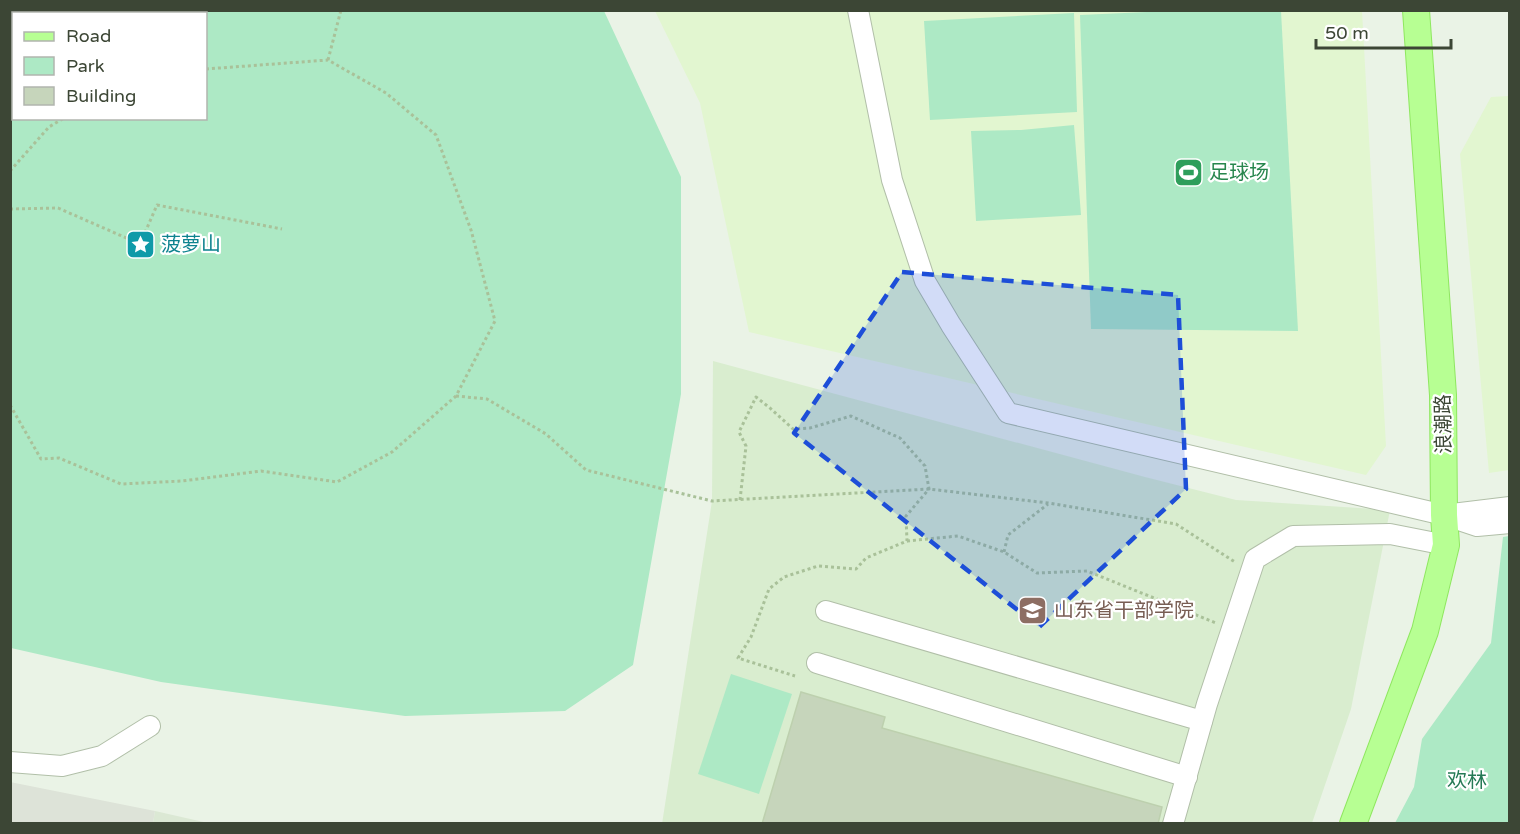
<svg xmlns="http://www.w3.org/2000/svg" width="1520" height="834" font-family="'Varela Round','Noto Sans SC',sans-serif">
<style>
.residential{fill:#dbe8d4}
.commercial{fill:#e2f6d0}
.industrial{fill:#dde3d8}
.education{fill:#d9edcf}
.green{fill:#ade9c5;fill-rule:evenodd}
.building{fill:#c6d5bb;stroke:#bdd0ae;stroke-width:1.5}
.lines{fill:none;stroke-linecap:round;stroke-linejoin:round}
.minor-casing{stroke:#b1bfa8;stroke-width:22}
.major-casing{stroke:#8fe760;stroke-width:28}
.path{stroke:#a9c199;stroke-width:3;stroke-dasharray:3 3;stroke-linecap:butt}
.minor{stroke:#fff;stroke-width:20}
.major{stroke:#b7ff93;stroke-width:26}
.marked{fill:#1d4ed8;fill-opacity:0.2;stroke:#1d4ed8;stroke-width:4.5;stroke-dasharray:12 8;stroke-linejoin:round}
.labels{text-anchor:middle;stroke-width:4.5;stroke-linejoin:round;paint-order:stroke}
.leisure-label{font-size:20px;fill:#27864d;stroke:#fff;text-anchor:start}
.culture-label{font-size:20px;fill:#0d838f;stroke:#fff;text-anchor:start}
.street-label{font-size:20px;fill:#3c4635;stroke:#fff}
.education-label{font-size:20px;fill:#785e54;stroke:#fff;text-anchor:start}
.park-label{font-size:20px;fill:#267a56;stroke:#fff}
</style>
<rect width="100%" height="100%" fill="#eaf3e6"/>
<!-- residential -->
<polygon class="residential" points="155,811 208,823 153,823"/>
<!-- commercial -->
<g class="commercial">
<polygon points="655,11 1362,11 1386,446 1366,475 749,332 700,103"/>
<polygon points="1509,96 1509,470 1489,473 1460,154 1491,97"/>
</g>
<!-- industrial -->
<polygon class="industrial" points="10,782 155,811 153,823 11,823"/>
<!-- education -->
<polygon class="education" points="713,361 1145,477 1236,500 1390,510 1351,709 1312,823 662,824 712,501"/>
<!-- green -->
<g class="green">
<path d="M 11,10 L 604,11 L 681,177 L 681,394 L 633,665 L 565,711 L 405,716 L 161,682 L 11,648 ZM 14,14 L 206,14 L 206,118 L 14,118 Z"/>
<polygon points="1169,11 1281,11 1298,331 1091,329 1080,15"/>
<polygon points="1074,13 1077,112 930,120 924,21"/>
<polygon points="1074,125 1081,215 976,221 971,131 1021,130"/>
<polygon points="1509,536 1509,823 1395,823 1414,787 1422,739 1491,643 1503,537"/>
<polygon points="731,674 792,694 759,794 698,774"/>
</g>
<!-- building -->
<polygon class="building" points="801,692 885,717 882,728 1162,807 1158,824 762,824"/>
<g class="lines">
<defs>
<g id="minor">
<polyline points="858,10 892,180 925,281 951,325 1008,413 1444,515"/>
<polyline points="1510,507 1444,515 1477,526 1510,523"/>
<polyline points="826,611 1202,721"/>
<polyline points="817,663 1187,777"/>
<polyline points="10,762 62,766 102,756 150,726"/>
<polyline points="1173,824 1207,704 1255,559 1293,536 1390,534 1446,545"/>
</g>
<polyline id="major" points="1353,824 1425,631 1446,545 1444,515 1443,395 1416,10"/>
</defs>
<!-- minor casing -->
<use href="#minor" class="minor-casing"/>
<!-- major casing -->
<use href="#major" class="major-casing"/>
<!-- path -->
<g class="path">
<polyline points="328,60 341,10"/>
<polyline points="10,171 49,127 64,118"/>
<polyline points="10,209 58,208 140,244 157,205 282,229"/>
<polyline points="456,396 487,399 546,434 586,470 712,501 929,489 1048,503 1176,524 1235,562"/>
<polyline points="10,405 41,459 59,458 121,484 182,481 261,471 337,482 392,452 456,396 495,321 471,230 436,135 386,93 328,60 206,69"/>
<polyline points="740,500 746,446 739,432 756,397 770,408 793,429 810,428 851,416 900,438 925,466 929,489 906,516 907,541 866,558 856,569 818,566 784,577 769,589 751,637 738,658 795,676"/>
<polyline points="907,541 958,536 1004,552 1037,573 1087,571 1216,623"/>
<polyline points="1004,552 1008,535 1048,504"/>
</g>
<!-- minor -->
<use href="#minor" class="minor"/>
<!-- major -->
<use href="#major" class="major"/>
</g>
<!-- marked area -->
<path class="marked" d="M 902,272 L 1178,295 L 1186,489 L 1039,627 L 794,433 Z"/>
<!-- icons -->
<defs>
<symbol id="stadium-square" viewBox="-11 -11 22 22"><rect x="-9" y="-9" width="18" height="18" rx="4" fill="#2e9e5b" stroke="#fff"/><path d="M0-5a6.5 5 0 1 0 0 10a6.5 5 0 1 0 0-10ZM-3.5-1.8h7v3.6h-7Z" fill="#fff"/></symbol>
<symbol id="sight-square" viewBox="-11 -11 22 22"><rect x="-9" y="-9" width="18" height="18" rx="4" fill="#0f9aa8" stroke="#fff"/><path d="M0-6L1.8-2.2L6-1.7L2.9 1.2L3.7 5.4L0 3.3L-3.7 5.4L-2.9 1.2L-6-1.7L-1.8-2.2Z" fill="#fff"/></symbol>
<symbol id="university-square" viewBox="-11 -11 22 22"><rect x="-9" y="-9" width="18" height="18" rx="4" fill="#8d6e63" stroke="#fff"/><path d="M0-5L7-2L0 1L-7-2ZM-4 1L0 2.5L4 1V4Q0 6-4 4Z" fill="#fff"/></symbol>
</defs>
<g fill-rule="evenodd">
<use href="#stadium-square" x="1172" y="156" width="33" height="33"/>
<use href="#sight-square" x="124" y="228" width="33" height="33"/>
<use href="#university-square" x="1016" y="594" width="33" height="33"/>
</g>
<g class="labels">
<!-- leisure labels -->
<g class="leisure-label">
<text x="1209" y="179">足球场</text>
</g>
<!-- culture labels -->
<g class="culture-label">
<text x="161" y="251">菠萝山</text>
</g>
<!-- street labels -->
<g class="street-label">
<text transform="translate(1443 424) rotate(-91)" y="7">浪潮路</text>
</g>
<!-- education labels -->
<g class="education-label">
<text x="1054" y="617">山东省干部学院</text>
</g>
<!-- park labels -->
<g class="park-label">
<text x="1467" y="787">欢林</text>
</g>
</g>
<!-- border -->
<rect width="1520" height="834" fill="none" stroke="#3c4635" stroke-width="24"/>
<!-- legend -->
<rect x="12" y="12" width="195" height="108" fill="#ffffff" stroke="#b1b5ae" stroke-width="1.5"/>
<rect x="24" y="32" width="30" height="9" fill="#b7ff93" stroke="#b1b5ae" stroke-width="1.5"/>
<text x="66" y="42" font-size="18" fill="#3c4635">Road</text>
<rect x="24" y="57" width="30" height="18" fill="#ade9c5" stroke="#b1b5ae" stroke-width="1.5"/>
<text x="66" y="72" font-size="18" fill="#3c4635">Park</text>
<rect x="24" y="87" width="30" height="18" fill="#c6d5bb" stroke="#b1b5ae" stroke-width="1.5"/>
<text x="66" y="102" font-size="18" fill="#3c4635">Building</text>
<!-- scale -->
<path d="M1316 39v9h135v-9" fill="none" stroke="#3c4635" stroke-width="3"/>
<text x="1325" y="39" font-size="18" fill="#3c4635" stroke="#ffffff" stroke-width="4.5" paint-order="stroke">50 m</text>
</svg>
